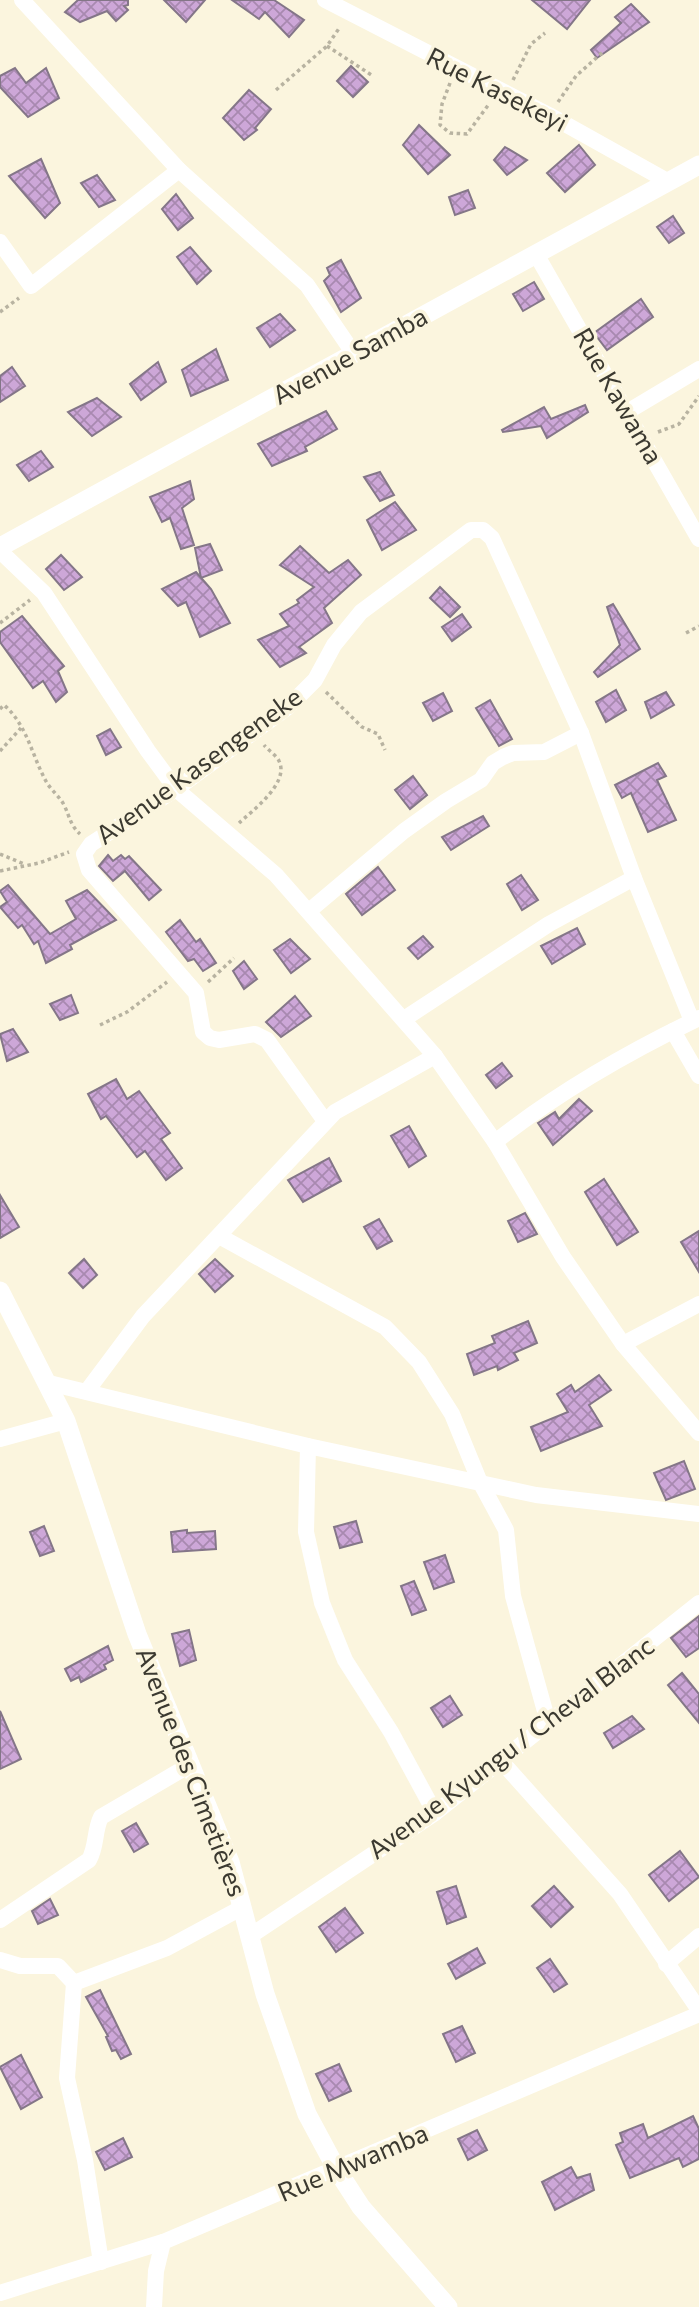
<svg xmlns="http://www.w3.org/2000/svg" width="699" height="2307" font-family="Commissioner,sans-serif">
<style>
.building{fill:url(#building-cross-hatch);stroke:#847688;stroke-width:2}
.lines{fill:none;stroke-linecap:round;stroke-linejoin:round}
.path{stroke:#b8b3a1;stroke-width:3.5;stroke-dasharray:3.5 3.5;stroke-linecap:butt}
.minor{stroke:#fff;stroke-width:16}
.tertiary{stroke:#fff;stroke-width:19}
.labels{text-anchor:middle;stroke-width:7;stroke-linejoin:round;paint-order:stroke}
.street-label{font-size:26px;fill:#3b3930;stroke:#fbf5de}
</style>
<defs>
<pattern id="building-cross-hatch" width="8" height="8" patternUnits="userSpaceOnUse" patternTransform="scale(1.75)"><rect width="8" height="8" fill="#cda7d8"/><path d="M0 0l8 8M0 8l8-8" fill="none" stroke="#a889b0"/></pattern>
</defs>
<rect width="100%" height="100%" fill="#fbf5de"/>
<!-- building -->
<g class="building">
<polygon points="78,0 128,0 128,5 124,6 128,10 116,21 107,11 80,22 65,12"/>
<polygon points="164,0 205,0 186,22"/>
<polygon points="232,0 274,0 304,20 289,37 265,12 259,19"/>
<polygon points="532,0 590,0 567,29"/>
<polygon points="631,4 649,22 597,58 591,50 621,23 615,17"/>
<polygon points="351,66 368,82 353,97 337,81"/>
<polygon points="15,68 26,83 46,68 59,98 28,117 0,87 0,76"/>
<polygon points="249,90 271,109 255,128 257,130 244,140 223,118"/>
<polygon points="419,125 450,155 428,174 403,145"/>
<polygon points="579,145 595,165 565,192 547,173"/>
<polygon points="505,147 527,160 507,175 494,160"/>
<polygon points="41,159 60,203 45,218 9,176"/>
<polygon points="97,175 115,200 99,207 81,183"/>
<polygon points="468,190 475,208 455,215 449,197"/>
<polygon points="176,194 193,218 178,230 162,209"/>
<polygon points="673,216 684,233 669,243 657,227"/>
<polygon points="190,247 211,271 197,284 177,257"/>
<polygon points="341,260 361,298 341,312 324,281 330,275 327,268"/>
<polygon points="534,282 544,299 523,311 513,294"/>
<polygon points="641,299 653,317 607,350 594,333"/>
<polygon points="280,314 295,330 270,347 257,328"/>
<polygon points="216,349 228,380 191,396 182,370"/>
<polygon points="158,362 166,382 141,400 130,384"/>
<polygon points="12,367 25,386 0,402 0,376"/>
<polygon points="97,398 121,417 92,436 68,412"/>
<polygon points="585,405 588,412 547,438 541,426 503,432 502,430 544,407 551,419"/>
<polygon points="326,411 337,429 305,447 307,451 272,466 258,444"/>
<polygon points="41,451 53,467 29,481 17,465"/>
<polygon points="380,472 394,495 380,501 364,477"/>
<polygon points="190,481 194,499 182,508 194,545 181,549 170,518 162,522 150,497"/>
<polygon points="395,502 416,530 382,550 367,520"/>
<polygon points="210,544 222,570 201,578 195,548"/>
<polygon points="300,546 329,573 348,560 361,575 324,608 332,623 299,647 306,653 280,667 258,640 289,626 280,614 299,603 297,600 314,587 280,565"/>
<polygon points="61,555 82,577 64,590 46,569"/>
<polygon points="196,572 211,589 230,623 200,637 186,602 178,606 162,589"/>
<polygon points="440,587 460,607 450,617 430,598"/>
<polygon points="613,604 640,649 598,677 594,672 620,645 607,607"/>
<polygon points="462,614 471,627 452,641 442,627"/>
<polygon points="22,616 64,666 58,671 67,692 56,702 43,681 33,688 0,642 0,632"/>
<polygon points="616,690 626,710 606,722 596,702"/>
<polygon points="666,692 674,705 651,718 645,702"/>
<polygon points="443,693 452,711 433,721 423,703"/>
<polygon points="490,700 512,739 499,746 476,708"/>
<polygon points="110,729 121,747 106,755 97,736"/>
<polygon points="658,763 666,776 657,780 676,820 648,832 631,793 622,798 615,785"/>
<polygon points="413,776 427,795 410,809 395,790"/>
<polygon points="483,816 489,826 451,850 442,837"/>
<polygon points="108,855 113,861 121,855 125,859 129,856 161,890 149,900 125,871 113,881 99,866"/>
<polygon points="378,867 395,890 362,915 346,894"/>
<polygon points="521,875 538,900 522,910 507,884"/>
<polygon points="8,885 50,934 76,919 66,901 87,890 116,920 70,945 72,949 46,963 38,941 34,944 22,925 18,928 0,907 7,902 0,891"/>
<polygon points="180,920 196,942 200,939 216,963 203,971 194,959 188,961 166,932"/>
<polygon points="577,928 585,944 552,964 541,946"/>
<polygon points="423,936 433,947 418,959 408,948"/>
<polygon points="290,939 310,959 291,973 274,950"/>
<polygon points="244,961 257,979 244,989 233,971"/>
<polygon points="71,995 78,1013 60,1020 50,1004"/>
<polygon points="295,996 311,1016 281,1037 266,1022"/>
<polygon points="13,1029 28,1052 7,1061 0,1034"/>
<polygon points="502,1063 512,1076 496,1088 486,1075"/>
<polygon points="116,1079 127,1099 139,1091 170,1133 161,1139 182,1168 166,1180 145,1151 137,1157 106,1116 101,1119 88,1094"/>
<polygon points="579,1099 592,1111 553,1145 538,1123 555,1112 559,1119"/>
<polygon points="409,1126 426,1156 409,1167 391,1136"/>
<polygon points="329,1158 341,1181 303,1202 288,1180"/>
<polygon points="604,1179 638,1232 617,1245 585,1192"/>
<polygon points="0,1195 19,1227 0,1238"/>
<polygon points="525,1213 537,1234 518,1242 508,1221"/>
<polygon points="379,1219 392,1241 377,1249 364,1227"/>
<polygon points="699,1231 699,1272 681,1242"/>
<polygon points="84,1259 97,1275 83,1288 69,1273"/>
<polygon points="215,1259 233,1276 215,1292 199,1274"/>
<polygon points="528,1321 537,1343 514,1353 518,1360 498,1370 497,1366 474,1375 467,1354 495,1343 492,1336"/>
<polygon points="599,1375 611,1390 589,1405 602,1426 541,1451 531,1427 568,1412 557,1394 571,1385 575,1392"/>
<polygon points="684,1461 695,1489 666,1500 654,1473"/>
<polygon points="356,1521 362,1542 340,1548 334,1527"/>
<polygon points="44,1526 54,1551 40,1556 30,1532"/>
<polygon points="187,1530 187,1533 215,1531 216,1549 173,1552 171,1532"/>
<polygon points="445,1555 454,1582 434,1589 424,1562"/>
<polygon points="414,1581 426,1610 412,1615 401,1586"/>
<polygon points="699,1616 699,1648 686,1657 671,1638"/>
<polygon points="189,1630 196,1660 180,1666 172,1634"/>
<polygon points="108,1646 113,1660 104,1665 106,1669 81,1682 79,1677 71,1681 65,1669"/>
<polygon points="682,1673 699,1694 699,1723 668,1685"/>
<polygon points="450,1696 462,1715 443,1727 431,1708"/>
<polygon points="0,1711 21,1759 0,1769"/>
<polygon points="632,1716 644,1729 613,1748 604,1733"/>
<polygon points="136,1823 148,1844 134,1852 122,1831"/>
<polygon points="680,1851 699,1877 669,1901 649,1875"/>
<polygon points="456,1886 466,1917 447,1924 437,1892"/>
<polygon points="554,1886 573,1907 551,1927 532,1906"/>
<polygon points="50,1899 58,1915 38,1924 32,1911"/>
<polygon points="345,1908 363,1933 336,1952 319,1927"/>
<polygon points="477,1948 485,1963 456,1979 448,1964"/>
<polygon points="550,1959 567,1984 554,1992 537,1968"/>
<polygon points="100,1990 131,2054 121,2059 116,2050 112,2051 106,2037 108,2036 86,1997"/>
<polygon points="462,2026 475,2053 456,2062 443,2034"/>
<polygon points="21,2055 42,2097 21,2109 0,2067"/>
<polygon points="339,2064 351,2091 329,2101 316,2074"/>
<polygon points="693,2116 699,2129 699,2159 683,2167 679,2158 630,2178 616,2145 623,2142 620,2133 643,2124 648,2138"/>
<polygon points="477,2130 487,2150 468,2160 458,2139"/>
<polygon points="123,2138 132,2157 105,2170 96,2152"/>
<polygon points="571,2167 577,2178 590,2174 594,2190 555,2210 542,2182"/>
</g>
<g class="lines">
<!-- path -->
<g class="path">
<polyline points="327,46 373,76"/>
<polyline points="513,80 531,44 545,33"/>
<polyline points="450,83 442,104 440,125 450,133 467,134 489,104"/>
<polyline points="276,90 327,46 340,27"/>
<polyline points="558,102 576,76 603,52"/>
<polyline points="0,312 19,298"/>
<polyline points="658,432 679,424 699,396"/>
<polyline points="0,623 30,600"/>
<polyline points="686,633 699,626"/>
<polyline points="326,692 362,727 378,734 385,750"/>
<path d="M 0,709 L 4,705 C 28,726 32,757 47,783 C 52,791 60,797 64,805 C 70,817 70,825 80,834"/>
<polyline points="0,751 21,728"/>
<path d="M 239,823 C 252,811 290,783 279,761 C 277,756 268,750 264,745"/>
<polyline points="0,854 24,864"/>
<polyline points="0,871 39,863 69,852"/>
<polyline points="208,982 234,958"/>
<polyline points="100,1025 127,1012 167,982"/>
</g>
<!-- minor -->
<g class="minor">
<polyline points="22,0 179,170 307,285 354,354"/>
<polyline points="325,0 549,115 669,182"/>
<polyline points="0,242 31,286 179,170"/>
<polyline points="536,254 699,539"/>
<polyline points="627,412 699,369"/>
<polyline points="0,551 44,593 148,751 176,789 276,875 435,1056 495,1142 563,1257 623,1344 699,1433"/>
<polyline points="309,911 404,831 446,801 481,780 493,763 503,757 513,753 544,752 581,733"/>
<polyline points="404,1019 549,924 634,878"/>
<polyline points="673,1031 699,1076"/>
<polyline points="325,1121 267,1040 255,1034 219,1040 210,1038 203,1032 196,993 89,870 84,854 91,844 176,789 288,707 315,680 334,645 361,612 471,530 483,530 492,538 581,733 634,878 692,1021"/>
<path d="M 495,1142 C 558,1092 626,1053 699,1018"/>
<polyline points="219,1236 385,1327 419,1362 452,1414 479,1480 506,1530 513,1596 548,1722"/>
<polyline points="623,1344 699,1304"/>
<polyline points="49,1383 308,1446 536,1495 699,1514"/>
<polyline points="87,1391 143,1316 335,1112 435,1056"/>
<polyline points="0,1439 66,1421"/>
<polyline points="308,1446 306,1532 322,1603 345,1660 391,1732 435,1813"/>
<polyline points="501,1761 620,1894 699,2010"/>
<path d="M 0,1920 L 89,1860 C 97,1846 94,1831 101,1817 L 188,1766"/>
<polyline points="250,1936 435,1813 699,1603"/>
<polyline points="0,1960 20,1966 58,1966 74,1983 67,2078 85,2160 101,2262"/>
<polyline points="666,1964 699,1936"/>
<polyline points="74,1983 167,1948 243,1907"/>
<polyline points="0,2293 163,2242 699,2014"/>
<polyline points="154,2307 156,2271 163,2242"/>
</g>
<!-- tertiary -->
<g class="tertiary">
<polyline points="0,547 699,165"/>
<polyline points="0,1291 66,1421 137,1634 230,1862 265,1994 307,2114 337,2170 361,2207 448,2307"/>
</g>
</g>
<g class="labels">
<!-- street labels -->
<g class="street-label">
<text transform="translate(497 90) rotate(27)" y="9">Rue Kasekeyi</text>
<text transform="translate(350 356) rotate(-29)" y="9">Avenue Samba</text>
<text transform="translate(618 396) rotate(60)" y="9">Rue Kawama</text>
<text transform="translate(199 766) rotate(-36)" y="9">Avenue Kasengeneke</text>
<text transform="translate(511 1748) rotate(-37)" y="9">Avenue Kyungu / Cheval Blanc</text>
<text transform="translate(191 1772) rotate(69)" y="9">Avenue des Cimetières</text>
<text transform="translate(353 2163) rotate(-23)" y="9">Rue Mwamba</text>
</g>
</g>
</svg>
